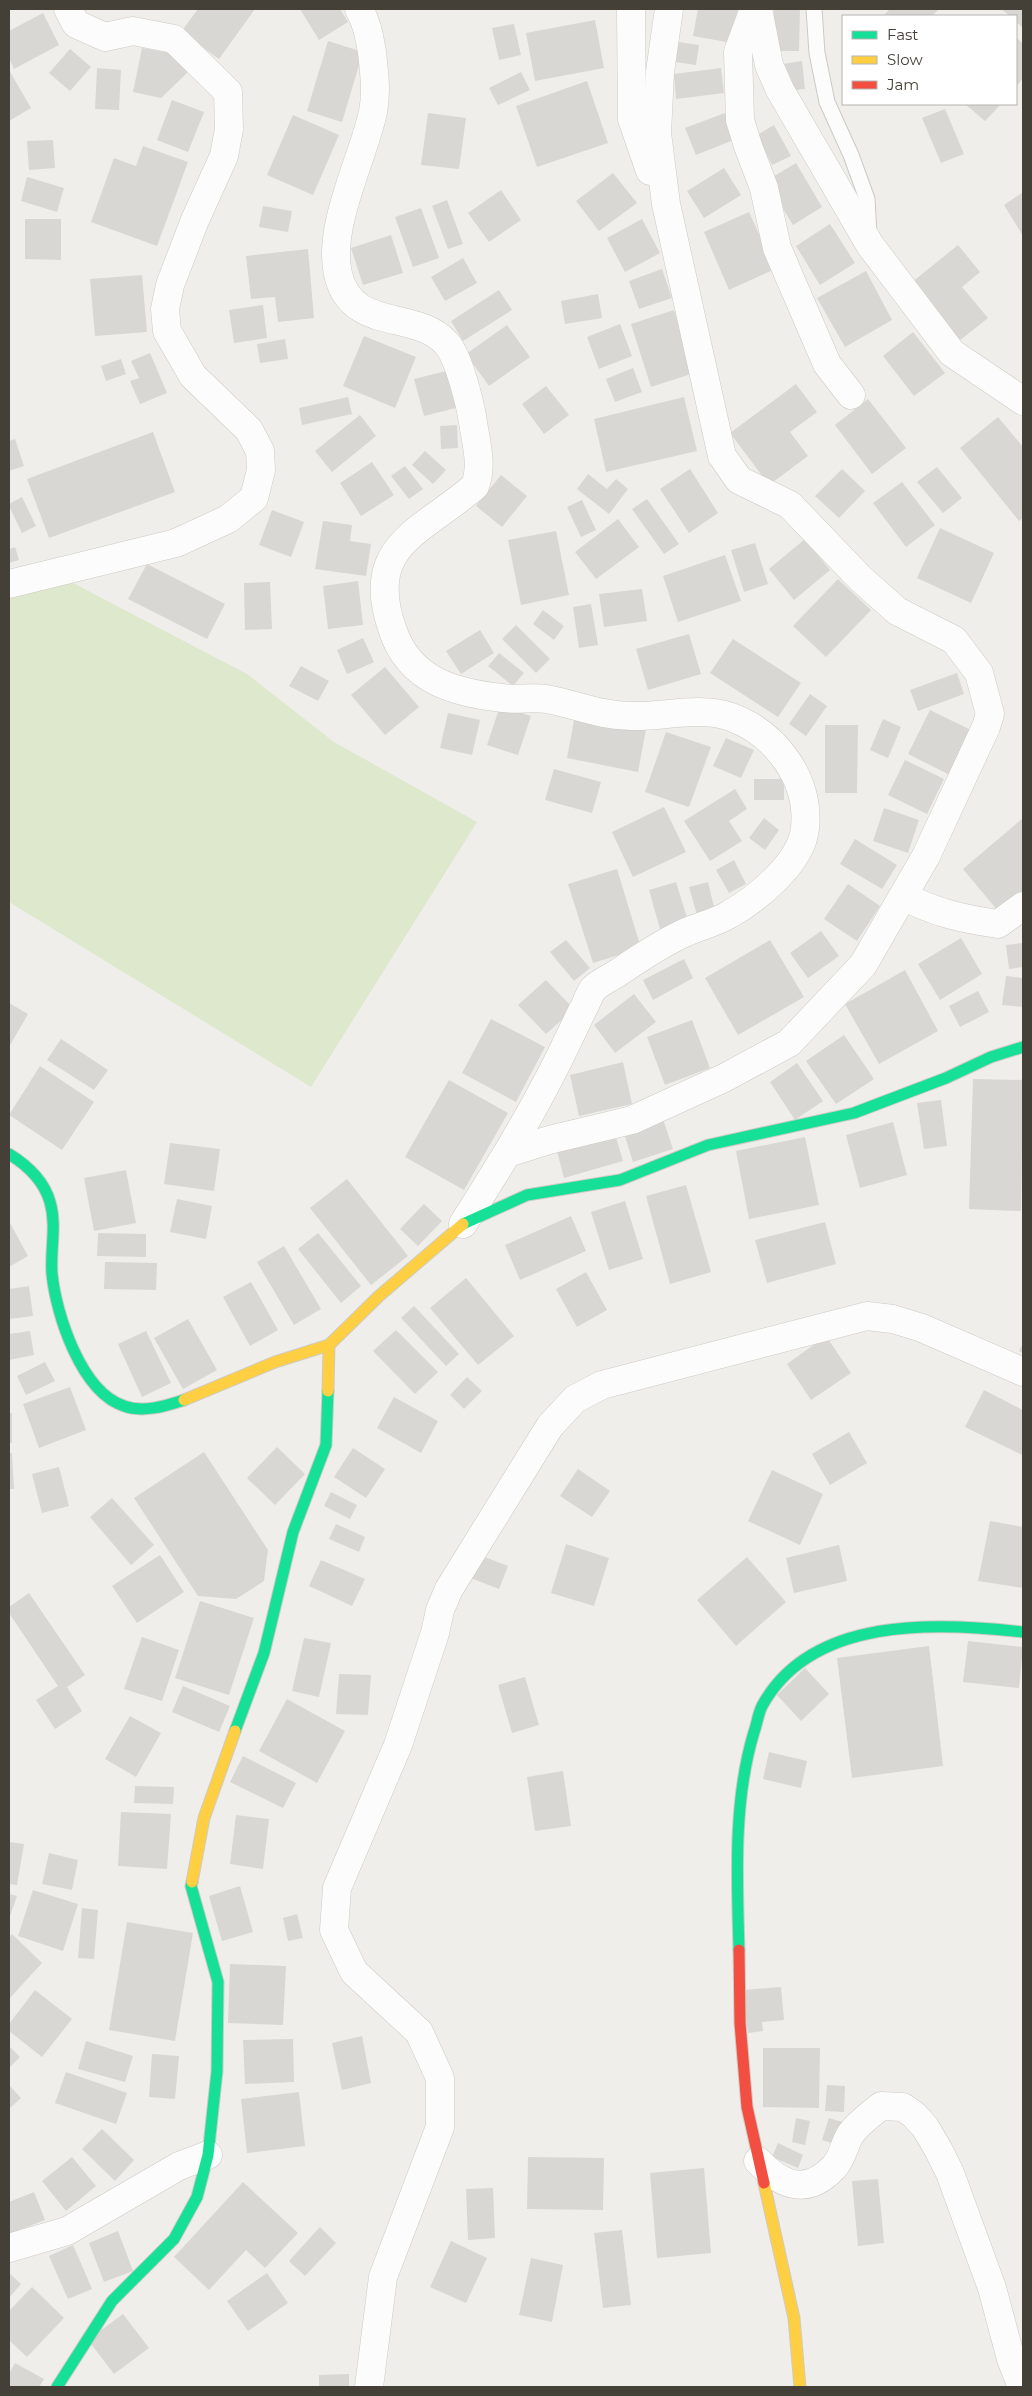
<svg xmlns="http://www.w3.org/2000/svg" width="1032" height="2396" font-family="Montserrat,sans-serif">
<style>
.green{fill:#dde8cc}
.building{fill:#d9d7d3}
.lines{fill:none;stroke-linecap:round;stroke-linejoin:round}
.lane-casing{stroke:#cccac6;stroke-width:17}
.street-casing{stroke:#cccac6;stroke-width:29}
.fast-casing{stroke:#cecbc2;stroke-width:13}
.slow-casing{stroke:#cecbc2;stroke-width:13}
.jam-casing{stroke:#cecbc2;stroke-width:13}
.lane{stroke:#fdfcfc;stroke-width:15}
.street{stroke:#fdfcfc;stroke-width:28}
.fast{stroke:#16e098;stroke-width:11}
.slow{stroke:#ffcf43;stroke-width:11}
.jam{stroke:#f24e42;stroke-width:11}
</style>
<rect width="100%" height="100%" fill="#f0eeea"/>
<!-- green -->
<polygon class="green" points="73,583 247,674 334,742 477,822 311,1087 9,902 9,593"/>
<!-- building -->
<g class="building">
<polygon points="198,9 255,9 219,59 181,32"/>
<polygon points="300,9 340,9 348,22 319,40"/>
<polygon points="698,9 738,9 732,43 693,36"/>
<polygon points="774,9 800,9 799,51 773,51"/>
<polygon points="890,9 939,9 932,16 883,16"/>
<polygon points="1001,9 1023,9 1023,28 1016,22 1016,16 1010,16"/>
<polygon points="43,13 59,45 14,69 9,58 9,31"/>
<polygon points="595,20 604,68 535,81 526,33"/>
<polygon points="514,24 521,55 499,60 492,28"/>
<polygon points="1016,37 1023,44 1023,78 1016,87"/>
<polygon points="328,41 363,52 342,122 307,111"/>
<polygon points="679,42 699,45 696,65 675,62"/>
<polygon points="142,48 170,53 188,72 161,98 133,92"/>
<polygon points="70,49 91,67 70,91 49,73"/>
<polygon points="802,61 805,89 787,91 783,64"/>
<polygon points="97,68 121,70 119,110 95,109"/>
<polygon points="721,68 724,93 676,99 674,74"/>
<polygon points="9,70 31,108 9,121"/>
<polygon points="521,72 530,90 498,105 489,88"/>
<polygon points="587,81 608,143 537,167 516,106"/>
<polygon points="172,100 204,112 188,152 157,140"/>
<polygon points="965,104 1001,104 985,121"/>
<polygon points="945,109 964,154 941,163 922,118"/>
<polygon points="428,113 466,118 459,169 421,165"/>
<polygon points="725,113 736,139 696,155 685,128"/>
<polygon points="293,115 339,135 313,195 267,175"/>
<polygon points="774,125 791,156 772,165 757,135"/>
<polygon points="53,140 55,168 29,170 27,141"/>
<polygon points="143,146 188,162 157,246 91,222 114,158 136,166"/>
<polygon points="796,163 822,207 793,225 766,181"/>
<polygon points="724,168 741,195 704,218 687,191"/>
<polygon points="613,173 637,203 599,231 576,201"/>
<polygon points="27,177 64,188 57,212 21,201"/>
<polygon points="501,190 521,220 489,242 468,213"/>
<polygon points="1023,192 1023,236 1004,205"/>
<polygon points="447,200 463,244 448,249 432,206"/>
<polygon points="263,206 292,211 288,232 259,227"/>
<polygon points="421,208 439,258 413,267 395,217"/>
<polygon points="749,212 775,269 729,290 704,232"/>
<polygon points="25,219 61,219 61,260 25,259"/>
<polygon points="642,219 660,253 625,272 607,238"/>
<polygon points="830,224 855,263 820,285 796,246"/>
<polygon points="391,235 403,273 363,285 351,248"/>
<polygon points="958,245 980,272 962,287 988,318 959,341 911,283"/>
<polygon points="308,249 314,318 278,322 275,297 251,299 246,256"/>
<polygon points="463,258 477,283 445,301 431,277"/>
<polygon points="662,269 672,298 639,309 629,281"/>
<polygon points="866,271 892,320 845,347 817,298"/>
<polygon points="142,275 147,332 95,336 90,279"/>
<polygon points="499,290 512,310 463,341 451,321"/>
<polygon points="598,294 602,318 565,324 561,301"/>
<polygon points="263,305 267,338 234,343 229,310"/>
<polygon points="674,310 694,373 651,387 631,324"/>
<polygon points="620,324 632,356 599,369 587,337"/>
<polygon points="507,325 530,357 489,386 466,354"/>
<polygon points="913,332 945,373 914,396 883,356"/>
<polygon points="364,336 416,357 395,408 343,386"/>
<polygon points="285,339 288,359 260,363 257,344"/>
<polygon points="150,353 167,393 140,404 130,381 139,378 131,361"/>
<polygon points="121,359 126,374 106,381 101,366"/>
<polygon points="633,368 642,392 615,402 606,379"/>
<polygon points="446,371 456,408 424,416 414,379"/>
<polygon points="796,384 817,412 790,432 808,456 769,485 730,433"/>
<polygon points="546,386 569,415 544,434 522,404"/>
<polygon points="348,397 352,414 302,425 299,408"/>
<polygon points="684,397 697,451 606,472 594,419"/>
<polygon points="868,399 906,448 872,474 835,425"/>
<polygon points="360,415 376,436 332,472 315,451"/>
<polygon points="998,417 1023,447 1023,518 1019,521 960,448"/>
<polygon points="457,425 458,448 441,449 440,426"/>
<polygon points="153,432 175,492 49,538 27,479"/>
<polygon points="15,439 24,466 9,471 9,441"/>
<polygon points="425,451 446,470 433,484 412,465"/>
<polygon points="372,462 394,495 361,516 340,483"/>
<polygon points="405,466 423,489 409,499 391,476"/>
<polygon points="937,467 962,498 943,513 917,482"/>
<polygon points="690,469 718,513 689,533 660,489"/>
<polygon points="842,469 865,491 839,518 815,496"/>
<polygon points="588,474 607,489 616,479 628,489 609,514 577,489"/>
<polygon points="501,475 527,496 502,527 476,506"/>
<polygon points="902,482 935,525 906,547 873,503"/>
<polygon points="22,497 36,526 22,533 9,506 9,504"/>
<polygon points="647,499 679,544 664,554 632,509"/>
<polygon points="582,500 596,530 581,537 567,507"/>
<polygon points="272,510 304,522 291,557 259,545"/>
<polygon points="618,519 639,547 596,579 575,552"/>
<polygon points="323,521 352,525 350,541 371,544 366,576 315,569"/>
<polygon points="940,528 994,553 971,603 917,578"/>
<polygon points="556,531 569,595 521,605 508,540"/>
<polygon points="805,539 830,570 794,600 769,569"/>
<polygon points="755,543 768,584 744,592 731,550"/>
<polygon points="15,547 19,560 9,563 9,549"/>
<polygon points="725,555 741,601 678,622 663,576"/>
<polygon points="147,564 225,604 207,639 128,599"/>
<polygon points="838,579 871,610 826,657 793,626"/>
<polygon points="358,581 363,625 328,629 323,586"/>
<polygon points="270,582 272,629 245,630 244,583"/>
<polygon points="642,589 647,621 604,627 599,594"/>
<polygon points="591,604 598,645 579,648 573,607"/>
<polygon points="543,610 564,626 554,640 533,624"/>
<polygon points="516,625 550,659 536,673 502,639"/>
<polygon points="480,630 494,653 461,674 446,651"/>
<polygon points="689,634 701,674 648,690 636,649"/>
<polygon points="363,638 374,662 347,674 337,650"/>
<polygon points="733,639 801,683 778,717 710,673"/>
<polygon points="499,653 524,673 513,686 488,666"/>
<polygon points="301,666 329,681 318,701 289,686"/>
<polygon points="385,667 419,707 385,735 351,695"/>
<polygon points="957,673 964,694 918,711 910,690"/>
<polygon points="810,694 827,706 806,736 789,724"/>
<polygon points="500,706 531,716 518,755 487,745"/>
<polygon points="930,710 973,731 950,775 908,754"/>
<polygon points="448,713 480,720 472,755 440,748"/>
<polygon points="575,715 646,729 638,772 567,758"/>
<polygon points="883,719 901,727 888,758 870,750"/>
<polygon points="825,725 858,725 857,793 825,793"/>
<polygon points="666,732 711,747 689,807 645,792"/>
<polygon points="726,738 754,750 741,778 713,766"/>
<polygon points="905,760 944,779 927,814 888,795"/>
<polygon points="554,769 601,782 592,813 545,800"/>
<rect x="754" y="779" width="30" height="21"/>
<polygon points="735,789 747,809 729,821 742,841 710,861 684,821"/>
<polygon points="664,807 686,852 633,877 612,832"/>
<polygon points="884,808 919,820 908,853 873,841"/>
<polygon points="764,818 779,830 765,850 749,838"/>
<polygon points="1023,818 1023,890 998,911 963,869"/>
<polygon points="855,839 897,865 882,889 840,864"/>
<polygon points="734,860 746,884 729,893 716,870"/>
<polygon points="617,869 641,948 593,963 568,884"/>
<polygon points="676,882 688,921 660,929 649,890"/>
<polygon points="708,882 715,911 697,915 689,887"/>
<polygon points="848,884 880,906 857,941 824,919"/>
<polygon points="821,931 839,956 808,978 790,953"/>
<polygon points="961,938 982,974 940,1000 918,964"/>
<polygon points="566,940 590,968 574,981 550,952"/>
<polygon points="770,940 804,997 738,1035 705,978"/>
<polygon points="1023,943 1023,967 1009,969 1006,945"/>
<polygon points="684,959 693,978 653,1000 643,980"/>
<polygon points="905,970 938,1031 879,1064 845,1004"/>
<polygon points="1006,976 1023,978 1023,1007 1002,1005"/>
<polygon points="546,980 574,1009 546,1034 518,1005"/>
<polygon points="978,991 989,1012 960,1027 949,1006"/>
<polygon points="634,994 656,1022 615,1053 594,1025"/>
<polygon points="9,1003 28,1014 9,1047"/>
<polygon points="491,1019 545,1047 516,1102 462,1073"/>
<polygon points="692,1020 710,1068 665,1085 647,1037"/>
<polygon points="844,1035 874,1079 836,1104 806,1061"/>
<polygon points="61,1039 108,1070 94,1090 47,1060"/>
<polygon points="623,1062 632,1104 579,1116 570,1075"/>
<polygon points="797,1063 823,1101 795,1120 770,1082"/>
<polygon points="40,1066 94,1102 62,1150 9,1115"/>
<polygon points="973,1079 1023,1080 1021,1211 969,1209"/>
<polygon points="449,1080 508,1113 464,1190 405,1157"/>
<polygon points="941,1100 947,1146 924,1149 917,1103"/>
<polygon points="662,1116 673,1149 633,1162 623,1130"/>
<polygon points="893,1122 907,1175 860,1188 846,1135"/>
<polygon points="615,1134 623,1161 564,1178 557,1151"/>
<polygon points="805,1137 819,1205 749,1219 736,1151"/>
<polygon points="170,1143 220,1149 214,1191 164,1184"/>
<polygon points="126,1170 136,1223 94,1231 84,1178"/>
<polygon points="347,1179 408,1256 371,1285 310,1208"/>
<polygon points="686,1185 711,1272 670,1284 646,1196"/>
<polygon points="177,1199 212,1206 206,1239 170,1232"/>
<polygon points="625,1201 643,1259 609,1270 591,1212"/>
<polygon points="424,1204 442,1221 418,1246 400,1229"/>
<polygon points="571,1216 586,1251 520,1280 505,1245"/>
<polygon points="9,1221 28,1256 9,1267"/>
<polygon points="825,1222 836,1264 767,1283 755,1240"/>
<polygon points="98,1233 146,1234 146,1257 97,1256"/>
<polygon points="318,1233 361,1286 341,1303 298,1249"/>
<polygon points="284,1246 321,1309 294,1325 257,1262"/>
<polygon points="105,1262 157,1263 156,1290 104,1289"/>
<polygon points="586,1272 607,1310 577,1327 556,1289"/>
<polygon points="466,1278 514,1336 478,1365 430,1308"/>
<polygon points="251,1282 278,1330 250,1346 223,1297"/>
<polygon points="29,1286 33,1316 9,1319 9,1289"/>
<polygon points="414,1306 459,1354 446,1366 401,1318"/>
<polygon points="188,1319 217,1370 183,1389 154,1338"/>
<polygon points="396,1330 438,1372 415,1394 373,1351"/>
<polygon points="30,1331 34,1355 9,1360 9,1334"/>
<polygon points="146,1331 171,1383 142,1397 118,1344"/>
<polygon points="826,1336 851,1373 811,1400 787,1364"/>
<polygon points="1023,1343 1023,1353 1019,1351"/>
<polygon points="45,1362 55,1381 26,1395 17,1376"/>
<polygon points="467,1377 482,1391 464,1409 450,1395"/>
<polygon points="70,1387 86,1430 39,1448 23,1404"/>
<polygon points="984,1390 1023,1410 1022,1455 965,1427"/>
<polygon points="394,1397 438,1421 421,1453 377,1428"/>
<rect x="9" y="1413" width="3" height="30"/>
<polygon points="849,1432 867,1463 830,1485 812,1454"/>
<polygon points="277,1447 305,1474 275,1505 247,1478"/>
<polygon points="353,1448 385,1469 366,1498 334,1477"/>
<polygon points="204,1452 268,1550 264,1581 236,1599 198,1596 134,1498"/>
<polygon points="9,1453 12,1453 14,1489 9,1489"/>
<polygon points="59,1467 69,1506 42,1513 32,1474"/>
<polygon points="578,1469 610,1491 592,1517 560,1496"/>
<polygon points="772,1470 823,1494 800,1545 748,1521"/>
<polygon points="331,1492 357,1505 350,1519 324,1506"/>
<polygon points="112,1498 154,1545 131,1565 90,1517"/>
<polygon points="990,1521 1023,1527 1023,1588 978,1581"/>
<polygon points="336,1524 365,1537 359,1552 329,1539"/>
<polygon points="566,1544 609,1558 594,1606 551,1593"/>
<polygon points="839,1545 847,1581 794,1593 786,1558"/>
<polygon points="477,1554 508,1566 499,1589 468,1577"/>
<polygon points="160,1555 184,1592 137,1623 112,1586"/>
<polygon points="747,1557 786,1602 736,1646 697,1600"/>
<polygon points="321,1560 365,1579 352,1606 309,1586"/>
<polygon points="29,1593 85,1675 67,1687 82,1711 55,1729 36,1700 58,1686 9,1613 9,1607"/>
<polygon points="200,1601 254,1618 229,1695 175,1678"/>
<polygon points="142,1637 179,1650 162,1701 124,1689"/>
<polygon points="304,1638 331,1643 319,1697 292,1691"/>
<polygon points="968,1641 1023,1647 1019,1688 963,1682"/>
<polygon points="929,1646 943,1766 852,1778 837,1658"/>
<polygon points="805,1668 829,1694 801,1721 777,1695"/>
<polygon points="339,1674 371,1675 368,1715 336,1714"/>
<polygon points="525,1677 539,1725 512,1733 498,1685"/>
<polygon points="183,1686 230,1706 219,1732 172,1712"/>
<polygon points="287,1699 345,1731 317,1783 259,1751"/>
<polygon points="130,1716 161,1733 136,1777 105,1759"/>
<polygon points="769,1752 807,1761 801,1788 763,1779"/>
<polygon points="243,1756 296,1783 283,1808 230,1782"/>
<polygon points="563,1771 571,1826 535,1831 527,1777"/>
<polygon points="135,1786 174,1787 173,1804 134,1803"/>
<polygon points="121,1812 171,1814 167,1869 118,1866"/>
<polygon points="236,1815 269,1819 263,1869 230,1864"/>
<polygon points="9,1842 24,1844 17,1885 9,1884"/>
<polygon points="49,1853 78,1860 72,1890 42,1884"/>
<polygon points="240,1886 253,1932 222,1941 209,1896"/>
<polygon points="33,1890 78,1904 63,1951 18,1936"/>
<polygon points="9,1894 17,1896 9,1919"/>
<polygon points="82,1908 98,1910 94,1959 78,1958"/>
<polygon points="297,1914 303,1938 288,1941 283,1918"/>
<polygon points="127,1922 193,1933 175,2041 109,2030"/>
<polygon points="12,1934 42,1963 9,1999 9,1938"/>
<polygon points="230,1964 286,1966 283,2025 228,2023"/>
<polygon points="781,1987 784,2020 762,2022 763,2031 748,2033 743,1990"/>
<polygon points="35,1990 72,2019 42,2057 9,2031 9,2024"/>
<polygon points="362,2036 371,2083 342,2090 332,2043"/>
<polygon points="293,2039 294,2082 245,2084 243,2040"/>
<polygon points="86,2041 133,2056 125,2082 78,2069"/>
<polygon points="9,2046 20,2057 9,2068"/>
<polygon points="763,2048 820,2048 819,2108 763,2107"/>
<polygon points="152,2054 179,2056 175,2099 149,2097"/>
<polygon points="66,2072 127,2093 116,2124 55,2103"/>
<polygon points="9,2085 21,2098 9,2109"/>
<polygon points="827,2085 845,2086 844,2112 825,2111"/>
<polygon points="299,2092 305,2146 247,2153 241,2099"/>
<polygon points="796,2118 810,2121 805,2145 792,2142"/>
<polygon points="829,2118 842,2122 835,2144 822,2140"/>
<polygon points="102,2129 134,2160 115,2181 82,2149"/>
<polygon points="778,2143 803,2155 798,2168 772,2157"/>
<polygon points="72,2157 96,2186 66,2211 42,2181"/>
<polygon points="528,2157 604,2158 603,2210 527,2209"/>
<polygon points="704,2168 711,2253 657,2258 650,2173"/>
<polygon points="878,2179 884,2243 858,2246 852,2181"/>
<polygon points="243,2182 298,2233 265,2268 246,2250 209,2290 174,2257"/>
<polygon points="493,2188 495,2238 468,2240 466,2189"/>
<polygon points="34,2192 45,2220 9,2234 9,2202"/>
<polygon points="320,2227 336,2243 305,2276 289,2261"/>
<polygon points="622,2230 631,2305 603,2308 594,2233"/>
<polygon points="118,2231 133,2271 104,2282 89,2243"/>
<polygon points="451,2241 487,2258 466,2303 430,2287"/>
<polygon points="73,2245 92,2289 68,2299 49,2256"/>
<polygon points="531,2258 563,2265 552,2322 519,2315"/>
<polygon points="9,2273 21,2284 9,2298"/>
<polygon points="267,2273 288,2303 248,2331 227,2301"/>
<polygon points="32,2287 64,2318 27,2357 9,2340 9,2311"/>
<polygon points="123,2314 149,2348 114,2374 88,2340"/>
<polygon points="15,2363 44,2379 39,2387 9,2387 9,2374"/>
<polygon points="349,2374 349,2387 319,2387 319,2375"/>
</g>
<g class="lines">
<defs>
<polyline id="lane" points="814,9 817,53 827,102 851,155 867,199 869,234"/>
<g id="street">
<path d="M 359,9 C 367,23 369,35 372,52 C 374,71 377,92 373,112 C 363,159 327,226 338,274 C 352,334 416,308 447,344 C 459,358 470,403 473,422 C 476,443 483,465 475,486 C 421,533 362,545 393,631 C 410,681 455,693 503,698 C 517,700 532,697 546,699 C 576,704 599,716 632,716 C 664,717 699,706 731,717 C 775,733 810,779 805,828 C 802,862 758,898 730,914 C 714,924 694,927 678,936 C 658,946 638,959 619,972 C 612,977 600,982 593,989 C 589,994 586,1005 582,1011 C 570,1036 559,1060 546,1084 C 521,1132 492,1178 463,1224"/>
<polyline points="631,9 632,119 650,171"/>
<polyline points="754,9 738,52 740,120 748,146 764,188 777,248 827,364 851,395"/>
<polyline points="758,9 769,65 780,90 870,245 952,353 1023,401"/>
<polyline points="9,584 176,543 228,519 254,498 261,470 260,451 249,430 193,376 167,331 165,309 170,285 195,220 224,156 229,129 228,92 174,39 133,31 105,37 76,24 68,9"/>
<path d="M 904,896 C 934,913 965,919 998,924 L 1023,906"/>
<polyline points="508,1153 549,1140 632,1120 724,1078 789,1043 863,965 926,856 986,727 990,714 979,673 954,640 897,611 860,578 790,505 739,480 722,456 666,204 657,133 660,72 669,9"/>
<path d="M 758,2161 C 782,2186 807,2196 834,2167 C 842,2159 844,2145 850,2135 C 857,2124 870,2115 881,2106 L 903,2107 L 914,2115 L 925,2127 L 938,2149 L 950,2173 L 992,2288 L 1011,2359 L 1022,2387"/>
<polyline points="9,2248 67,2231 179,2166 208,2155"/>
<polyline points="369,2387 383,2277 440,2127 440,2078 419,2032 354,1972 334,1930 337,1888 398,1745 435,1633 440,1610 449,1589 550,1426 575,1399 602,1385 867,1316 893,1319 922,1328 1023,1372"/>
</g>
<g id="fast">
<path d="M 9,1154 C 27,1165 44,1181 50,1202 C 57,1226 50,1250 52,1274 C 56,1314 81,1392 124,1406 C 143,1413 166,1406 184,1400"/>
<polyline points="463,1224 527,1195 620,1180 708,1145 854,1113 946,1078 991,1057 1023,1047"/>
<polyline points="235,1731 264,1653 293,1532 326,1445 328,1391"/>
<path d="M 739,1950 C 737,1879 733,1801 754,1732 C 757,1724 758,1714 762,1706 C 811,1616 936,1622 1023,1632"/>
<polyline points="57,2387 112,2301 174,2239 197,2197 208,2155 217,2071 218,1982 191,1886 192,1882"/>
</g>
<g id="slow">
<polyline points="329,1345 379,1296 463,1224"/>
<polyline points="184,1400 275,1362 329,1345 328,1391"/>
<polyline points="192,1882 204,1818 235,1731"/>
<polyline points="764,2183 794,2318 800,2387"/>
</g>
<polyline id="jam" points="739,1950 740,2023 747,2107 764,2183"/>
</defs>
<!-- lane casing -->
<use href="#lane" class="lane-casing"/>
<!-- street casing -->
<use href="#street" class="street-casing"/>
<!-- fast casing -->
<use href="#fast" class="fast-casing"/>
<!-- slow casing -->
<use href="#slow" class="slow-casing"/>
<!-- jam casing -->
<use href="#jam" class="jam-casing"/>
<!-- lane -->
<use href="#lane" class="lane"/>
<!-- street -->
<use href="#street" class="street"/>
<!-- fast -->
<use href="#fast" class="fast"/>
<!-- slow -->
<use href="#slow" class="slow"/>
<!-- jam -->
<use href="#jam" class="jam"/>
</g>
<!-- border -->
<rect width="1032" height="2396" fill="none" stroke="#454037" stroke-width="20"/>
<!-- legend -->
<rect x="842" y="15" width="175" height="90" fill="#ffffff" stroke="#b5b3af"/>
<rect x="852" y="31" width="25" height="8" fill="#16e098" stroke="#b5b3af"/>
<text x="887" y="40" font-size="15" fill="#454037">Fast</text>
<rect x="852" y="56" width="25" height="8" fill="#ffcf43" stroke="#b5b3af"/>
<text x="887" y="65" font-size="15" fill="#454037">Slow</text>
<rect x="852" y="81" width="25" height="8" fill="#f24e42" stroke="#b5b3af"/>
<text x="887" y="90" font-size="15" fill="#454037">Jam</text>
</svg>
